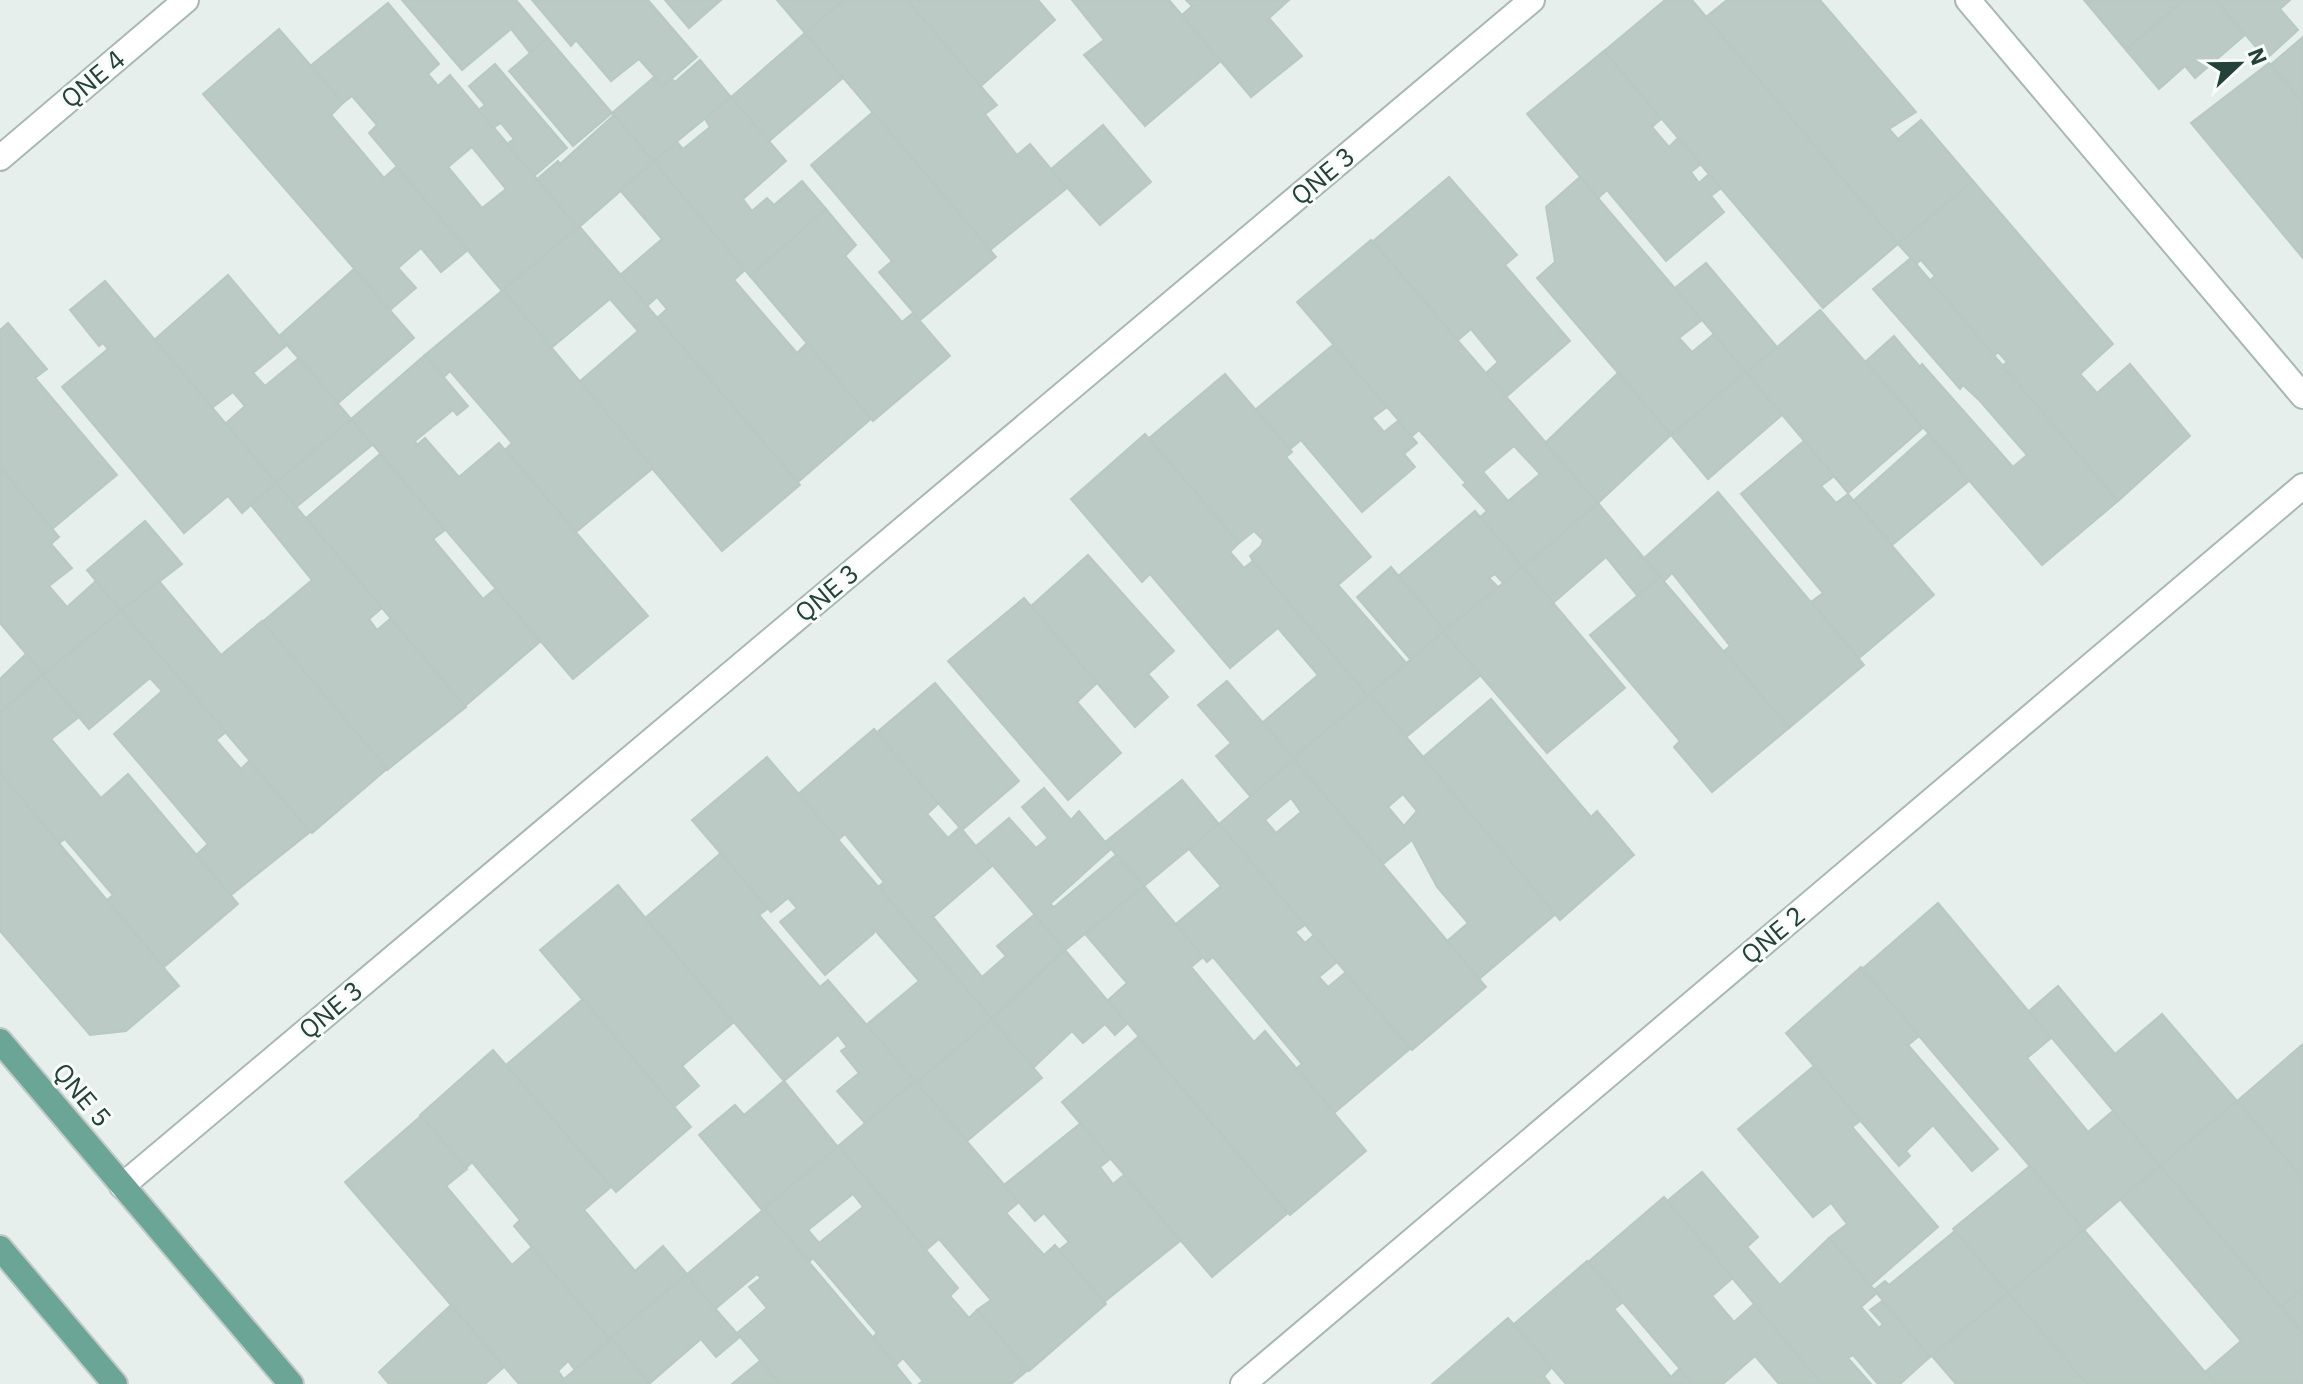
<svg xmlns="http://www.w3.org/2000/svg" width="2303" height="1384" font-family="'IBM Plex Sans',sans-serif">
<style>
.building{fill:#bbcac4;stroke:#b8c9c2;stroke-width:2;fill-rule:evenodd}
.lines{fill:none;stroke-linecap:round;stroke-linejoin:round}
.minor-casing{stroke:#a8b8b2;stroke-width:28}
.major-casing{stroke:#c2cac8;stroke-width:28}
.minor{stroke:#fff;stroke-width:24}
.major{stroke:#6aa596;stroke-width:24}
.labels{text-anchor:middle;stroke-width:6;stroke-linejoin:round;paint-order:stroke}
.street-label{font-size:26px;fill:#24423a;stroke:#f7fbf9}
</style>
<rect width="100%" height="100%" fill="#e6efeb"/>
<!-- building -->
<g class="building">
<polygon points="402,0 516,0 548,38 530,53 511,29 462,70"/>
<polygon points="532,0 648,0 697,57 663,86 639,59 611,81 576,40 571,46"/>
<polygon points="665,0 721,0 689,28"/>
<polygon points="777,0 844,0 805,33"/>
<polygon points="844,0 907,0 997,105 985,114 1017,155 1030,144 1067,188 990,250 805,33"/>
<polygon points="907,0 1038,0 1055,20 981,86"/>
<polygon points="1072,0 1169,0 1221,61 1145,126 1084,55 1104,40"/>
<polygon points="1186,0 1289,0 1269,18 1302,56 1251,97 1182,15 1192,6"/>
<polygon points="1665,0 1692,0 1898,244 1823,308 1604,51"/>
<polygon points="1727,0 1820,0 1916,112 1889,129 1898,139 1921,120 1973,181 1898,244 1706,17"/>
<polygon points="2084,0 2184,0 2126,50"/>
<polygon points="2184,0 2216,0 2245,35 2195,78 2185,66 2159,89 2126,50"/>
<polygon points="2216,0 2290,0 2280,9 2298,30 2266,59"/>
<path d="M 388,3 L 439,64 L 428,74 L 438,86 L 450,75 L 578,228 L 502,291 L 369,133 L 377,125 L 352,96 L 343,103 L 310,66 ZM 472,147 L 506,189 L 482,208 L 448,167 Z"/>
<polygon points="279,29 343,103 331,115 384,178 396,167 468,250 441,272 421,248 398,268 416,288 390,310 203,94"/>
<polygon points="805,33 843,78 768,142 731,97"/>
<polygon points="2303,37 2303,103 2270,65"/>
<polygon points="548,38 612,113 573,146 509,71"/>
<polygon points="1604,51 1661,119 1652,127 1669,147 1678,138 1701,164 1691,172 1699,183 1709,174 1721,188 1711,196 1724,212 1666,261 1607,190 1598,198 1527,114"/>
<polygon points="700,60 731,97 653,161 612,113 654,77 663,86 672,79 675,82"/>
<polygon points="2269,63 2303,103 2302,257 2191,123"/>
<polygon points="495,64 567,148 534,176 507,144 514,139 501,123 493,128 479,110 485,105 469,86"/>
<polygon points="731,97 786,161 743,199 752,211 767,198 774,205 802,181 826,209 750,276 654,162 677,142 683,149 710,127 705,119"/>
<polygon points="873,112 996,257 920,320 879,272 892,261 811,165"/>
<polygon points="614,115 654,162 578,228 537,179 558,161 560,164"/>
<polygon points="1103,125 1151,182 1100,225 1051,169"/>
<polygon points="654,162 745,270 734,280 797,353 807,343 872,418 798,482 657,318 667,309 657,297 647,306 620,275 662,239 620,190"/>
<polygon points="1449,177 1517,255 1505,265 1570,341 1506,397 1486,373 1498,362 1471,329 1458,340 1373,241"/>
<polygon points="1580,177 1702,320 1679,338 1692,352 1714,334 1746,372 1671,435 1537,278 1555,262 1546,207"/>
<polygon points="1973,181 2113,344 2080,374 2097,393 2130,364 2190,436 2118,501 2002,366 2007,362 1998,352 1994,356 1929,281 1935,276 1921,260 1916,264 1898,244"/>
<polygon points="826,209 856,245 845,256 902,322 913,313 950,356 873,421 750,276"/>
<polygon points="579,226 800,485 722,551 579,382 638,331 610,299 551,348 503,290"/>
<path d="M 1371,240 L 1598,503 L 1523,567 L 1480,517 L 1487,511 L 1463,485 L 1466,483 L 1419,430 L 1412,436 L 1297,302 ZM 1514,446 L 1540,474 L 1508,501 L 1483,472 Z"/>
<polygon points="1911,258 2118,501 2042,565 1866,361 1894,336 1920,367 1922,364 2013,467 2027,455 1980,401 1963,385 1960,389 1873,289"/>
<polygon points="1706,263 1777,347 1747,373 1675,288"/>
<polygon points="354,269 414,338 338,403 279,336"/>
<polygon points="228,275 287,345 253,373 265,386 299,358 351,419 276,483 226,423 245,406 233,392 212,408 154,340"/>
<polygon points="105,281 276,483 242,513 228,496 184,533 62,387 108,349 103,343 99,346 70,310"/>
<polygon points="503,290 653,468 576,532 506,449 512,443 450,371 443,378 425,355"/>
<polygon points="1820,310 1923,428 1848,493 1747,373"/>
<polygon points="8,323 47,369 35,378 117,475 52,529 0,467 0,330"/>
<polygon points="1333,345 1387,407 1372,418 1384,432 1398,421 1417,443 1404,454 1415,467 1362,512 1301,440 1290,449 1256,409"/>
<polygon points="425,355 468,406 457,415 453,410 415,441 417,445 425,438 459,477 499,443 648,616 573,679 351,419"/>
<polygon points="1746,372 1782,415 1708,479 1671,435"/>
<polygon points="1618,373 1671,435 1598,503 1545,443"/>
<polygon points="1225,374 1292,452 1286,457 1371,557 1338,585 1407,664 1368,696 1253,561 1250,556 1261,546 1263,540 1254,531 1239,543 1149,438"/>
<polygon points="351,419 372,445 296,507 276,483"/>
<polygon points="1145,434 1239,543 1230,552 1244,568 1253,561 1368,696 1293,758 1263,722 1318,675 1278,628 1230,668 1150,574 1142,582 1071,499"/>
<polygon points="1928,434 1969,481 1892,545 1854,500"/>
<polygon points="1804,441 1834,476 1821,486 1836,503 1848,494 1934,595 1859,658 1811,602 1823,593 1741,494"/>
<polygon points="380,454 445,530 433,539 483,599 495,589 540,642 465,706 306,518"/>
<polygon points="0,467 59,537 51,544 72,568 49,586 67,607 96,581 121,611 43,674 0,623"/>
<polygon points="276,483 382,608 369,619 377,630 390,619 466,707 387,770 262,622 312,580 251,505"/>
<polygon points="1718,492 1864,665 1789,728 1724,651 1730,646 1672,573 1664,581 1644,558"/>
<polygon points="1598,503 1660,577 1637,595 1606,557 1553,603 1523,567"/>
<polygon points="1475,511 1523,567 1503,583 1495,574 1489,578 1498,587 1445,631 1398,576"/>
<polygon points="145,521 182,564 121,611 87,570"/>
<polygon points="1088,555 1174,651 1148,674 1168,697 1135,727 1031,606"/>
<polygon points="1391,567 1445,631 1411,660 1357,597"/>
<polygon points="1523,567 1625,688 1547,753 1443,632"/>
<polygon points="1660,577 1789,728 1712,792 1674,747 1680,741 1590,635"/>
<polygon points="159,581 221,655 262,621 387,769 312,833 121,611"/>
<polygon points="1024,598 1097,683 1077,702 1121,753 1068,800 948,661"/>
<polygon points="121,611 226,732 216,740 241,769 249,761 310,832 231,895 196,855 208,844 114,734 162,691 150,678 89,729 43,675"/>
<polygon points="1443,632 1481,675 1406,737 1370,694"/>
<polygon points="26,654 43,674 0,713 0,679"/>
<polygon points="43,675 79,717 51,739 101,798 128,774 238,904 164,967 107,900 113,895 65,839 59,843 0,773 0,713"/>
<polygon points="1227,681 1294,759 1250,796 1216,756 1231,743 1198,705"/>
<polygon points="935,683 1019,781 962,830 876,733"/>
<path d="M 1370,694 L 1556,914 L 1479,979 L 1447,941 L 1468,923 L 1437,887 L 1412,840 L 1383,864 L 1293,758 ZM 1403,794 L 1417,811 L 1404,826 L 1388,807 Z"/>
<polygon points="1491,699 1591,817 1597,811 1634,855 1560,920 1423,757"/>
<polygon points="874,729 938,804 927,814 948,838 960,827 992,866 933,917 982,977 1006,956 997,946 1034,915 1065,949 992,1019 878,887 884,882 845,834 838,840 798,794"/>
<polygon points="767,757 992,1019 916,1083 866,1025 919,981 873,928 874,933 825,975 780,922 797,908 788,898 771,912 692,820"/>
<path d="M 1294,759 L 1486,987 L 1412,1050 L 1219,824 ZM 1291,798 L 1301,812 L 1276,833 L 1265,820 Z"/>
<polygon points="0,773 179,986 126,1031 90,1035 0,931"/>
<polygon points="1182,780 1219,824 1144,886 1105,842"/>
<polygon points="1044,788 1071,820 1079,811 1111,849 1050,904 1054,907 1116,855 1144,886 1065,950 976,846 1009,818 1036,848 1048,838 1022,807"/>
<polygon points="1219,824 1305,925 1295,932 1305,943 1314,935 1337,962 1319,977 1328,987 1345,973 1410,1049 1334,1113 1297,1068 1302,1064 1213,957 1207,962 1176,924 1221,886 1189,849"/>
<polygon points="721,853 767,909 759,915 820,987 828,980 915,1081 865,1123 837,1091 859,1073 841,1051 847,1047 838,1035 784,1081 645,918"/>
<polygon points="618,885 733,1023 682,1066 699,1086 674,1107 540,950"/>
<polygon points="1144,886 1203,957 1191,967 1254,1042 1265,1031 1366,1151 1290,1215 1108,1000 1127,983 1085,934"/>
<polygon points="1938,903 2051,1038 2027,1058 2088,1132 2113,1111 2160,1166 2084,1230 1862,969"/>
<polygon points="1065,950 1127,1024 1115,1035 1105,1024 1083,1043 1072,1031 1033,1068 992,1019"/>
<polygon points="1861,967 1919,1036 1908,1045 1998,1149 1972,1171 1933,1125 1906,1151 1910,1156 1899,1166 1786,1033"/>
<polygon points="2058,986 2115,1054 2162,1014 2237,1101 2160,1166 2029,1011"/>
<polygon points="583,999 691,1127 616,1192 506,1065"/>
<polygon points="992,1019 1042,1078 967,1141 916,1083"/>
<polygon points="1138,1037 1288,1213 1212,1277 1062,1102"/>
<polygon points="2303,1044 2303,1179 2237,1101"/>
<polygon points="493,1050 611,1187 584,1210 635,1271 663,1246 687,1274 610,1340 514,1226 520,1220 472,1162 465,1169 420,1115"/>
<polygon points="1814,1066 1860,1121 1852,1127 1938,1227 1870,1286 1829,1238 1847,1224 1831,1203 1813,1217 1738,1129"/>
<polygon points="784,1081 838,1147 762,1210 699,1135 735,1105 744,1115"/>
<polygon points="915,1081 1019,1202 1006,1213 1044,1255 1055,1245 1106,1304 1029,1371 977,1310 991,1300 939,1239 926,1250 838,1146"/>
<polygon points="2237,1101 2303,1179 2303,1289 2281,1307 2160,1166"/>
<polygon points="421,1116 467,1169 446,1186 512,1265 532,1247 610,1340 575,1370 568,1361 558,1371 564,1379 558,1384 519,1384 345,1182"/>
<polygon points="1081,1123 1110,1159 1100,1167 1113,1184 1124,1175 1180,1241 1104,1302 1059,1250 1069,1242 1044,1213 1035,1221 1004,1185"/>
<path d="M 838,1146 L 958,1288 L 950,1296 L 969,1318 L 977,1310 L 1028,1370 L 1011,1384 L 919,1384 L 923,1381 L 903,1358 L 896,1365 L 873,1337 L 877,1333 L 813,1258 L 809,1262 L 764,1209 ZM 853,1194 L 863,1207 L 819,1243 L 808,1230 Z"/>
<polygon points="2030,1166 2084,1230 2008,1293 1953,1229"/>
<polygon points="2160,1166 2303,1333 2303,1384 2216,1384 2205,1372 2241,1341 2120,1199"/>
<polygon points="1702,1172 1758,1237 1747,1247 1780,1285 1829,1238 1877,1293 1861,1307 1879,1328 1883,1324 1870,1310 1882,1301 1930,1357 1900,1384 1878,1384 1853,1355 1848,1358 1871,1384 1822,1384 1667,1201"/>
<polygon points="1664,1197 1733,1278 1712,1296 1734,1322 1754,1304 1822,1384 1779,1384 1755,1356 1723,1384 1693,1384 1588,1262"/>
<polygon points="764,1209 891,1359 911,1384 780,1384 737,1333 767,1308 749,1287 761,1278 757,1274 715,1309 686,1275"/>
<polygon points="2084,1230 2205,1372 2216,1384 2087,1384 2008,1293"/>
<polygon points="1955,1231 2008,1293 1930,1357 1874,1290 1885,1281 1889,1285"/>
<polygon points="1587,1261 1623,1302 1614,1309 1671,1377 1679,1369 1693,1384 1566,1384 1514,1324"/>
<polygon points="686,1275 740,1337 716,1357 701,1339 649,1384 611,1338"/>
<polygon points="2303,1289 2303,1333 2281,1307"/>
<polygon points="2008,1293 2087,1384 1956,1384 1932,1356"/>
<polygon points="451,1305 504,1367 485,1384 389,1384 379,1372"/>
<polygon points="1508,1318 1552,1367 1544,1376 1550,1384 1432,1384"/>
<polygon points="611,1338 650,1384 558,1384 610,1340"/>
<polygon points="760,1361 780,1384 732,1384"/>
</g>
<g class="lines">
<defs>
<g id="minor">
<polyline points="1968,0 2303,396"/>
<polyline points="0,158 186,0"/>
<polyline points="122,1186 1532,0"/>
<polyline points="1243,1384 2303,486"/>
</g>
<g id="major">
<polyline points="0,1041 291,1384"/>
<polyline points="0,1248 115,1384"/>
</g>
</defs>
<!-- minor casing -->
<use href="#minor" class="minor-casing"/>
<!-- major casing -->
<use href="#major" class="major-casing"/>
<!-- minor -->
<use href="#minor" class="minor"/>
<!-- major -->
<use href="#major" class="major"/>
</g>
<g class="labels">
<!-- street labels -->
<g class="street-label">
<text transform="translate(93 79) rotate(-40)" y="9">QNE 4</text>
<text transform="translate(1323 176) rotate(-40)" y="9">QNE 3</text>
<text transform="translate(827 593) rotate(-40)" y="9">QNE 3</text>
<text transform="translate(1773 935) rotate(-40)" y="9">QNE 2</text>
<text transform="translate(331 1010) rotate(-40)" y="9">QNE 3</text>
<text transform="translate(82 1095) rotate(50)" y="9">QNE 5</text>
</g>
</g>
<!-- north arrow -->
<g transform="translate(2239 64) rotate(68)" stroke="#f7fbf9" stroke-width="6" paint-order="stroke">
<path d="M0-6L14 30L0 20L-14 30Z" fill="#24423a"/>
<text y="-12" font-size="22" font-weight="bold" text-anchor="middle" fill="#24423a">N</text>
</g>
</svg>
